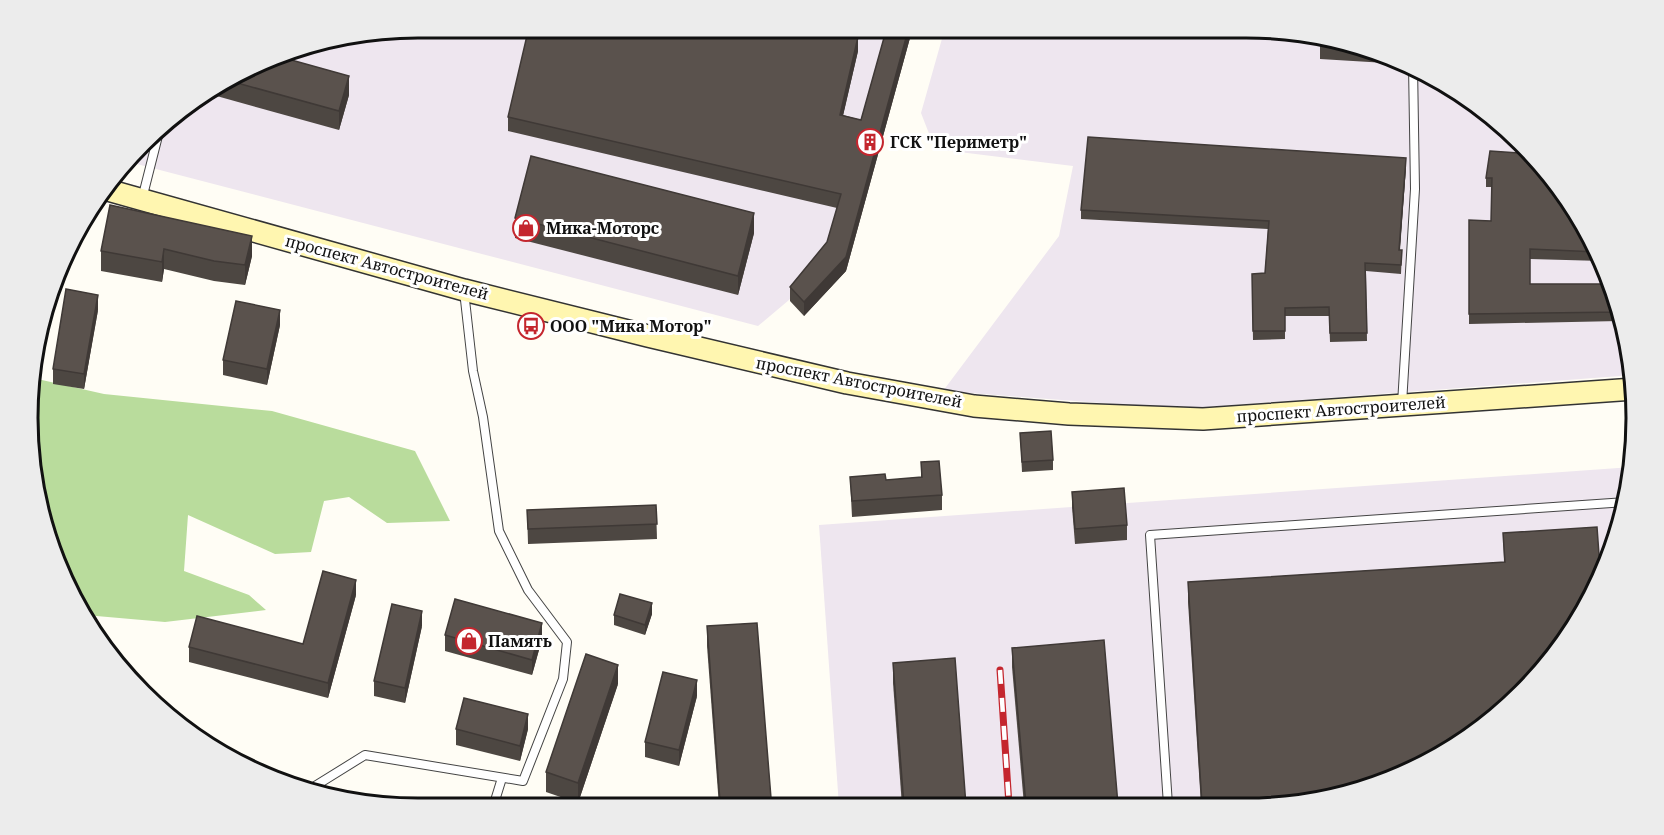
<svg xmlns="http://www.w3.org/2000/svg" width="1664" height="835" font-family="'Noto Serif',serif">
<style>
.industrial{fill:#eee6ef}
.forest{fill:#b9dc9c}
.lines{fill:none;stroke-linecap:round;stroke-linejoin:round}
.lane-casing{stroke:#444;stroke-width:10}
.secondary-casing{stroke:#333;stroke-width:24}
.lane{stroke:#fff;stroke-width:8}
.secondary{stroke:#fff6b0;stroke-width:21}
.rail-casing{stroke:#c4262e;stroke-width:7}
.rail{stroke:#fff;stroke-width:4.5;stroke-dasharray:14;stroke-linecap:butt}
.wall{fill:#4d4742}
.shaded-wall{fill:#3f3936}
.building{fill:#5a524d;stroke:#3f3936;stroke-width:1.5}
.labels{text-anchor:middle;stroke-width:6;stroke-linejoin:round;paint-order:stroke}
.poi-label{font-size:16px;font-weight:bold;fill:#111;stroke:#fff;text-anchor:start}
.street-label{font-size:16px;fill:#111;stroke:#fff}
.rim{fill:none;stroke:#111;stroke-width:3}
</style>
<rect width="100%" height="100%" fill="#fffdf5"/>
<!-- industrial -->
<g class="industrial">
<polygon points="418,27 889,27 826,255 789,300 758,326 129,162 180,108 292,48"/>
<polygon points="945,28 1272,28 1347,40 1419,67 1484,107 1540,160 1585,222 1616,292 1634,375 1179,409 943,391 1059,236 1073,166 935,149 921,113"/>
<polygon points="1632,467 1624,518 1597,590 1556,655 1484,728 1396,778 1298,805 839,806 819,525"/>
</g>
<!-- forest -->
<polygon class="forest" points="33,378 104,394 272,411 415,451 450,521 387,523 349,497 324,501 311,552 275,554 188,515 184,571 249,595 266,610 165,622 85,615 67,590 30,468"/>
<g class="lines">
<defs>
<g id="lane">
<polyline points="142,199 160,128"/>
<polyline points="1402,404 1415,189 1413,65"/>
<polyline points="307,791 365,755 523,781 563,679 567,642 528,590 499,531 483,417 473,371 464,291"/>
<polyline points="1168,805 1150,535 1626,502"/>
<polyline points="493,807 502,778"/>
</g>
<polyline id="secondary" points="104,189 464,290 648,336 847,383 974,406 1069,414 1203,419 1634,389"/>
</defs>
<!-- lane casing -->
<use href="#lane" class="lane-casing"/>
<!-- secondary casing -->
<use href="#secondary" class="secondary-casing"/>
<!-- lane -->
<use href="#lane" class="lane"/>
<!-- secondary -->
<use href="#secondary" class="secondary"/>
<defs>
<polyline id="rail" points="1000,670 1009,805"/>
</defs>
<!-- rail casing -->
<use href="#rail" class="rail-casing"/>
<!-- rail -->
<use href="#rail" class="rail"/>
</g>
<!-- wall -->
<g class="wall">
<polygon points="887,27 913,27 846,271 804,316 790,301 790,287 827,242 837,208 508,131 508,117 564,29 858,51 843,115 861,120"/>
<polygon points="1320,36 1347,40 1387,55 1386,63 1320,59"/>
<polygon points="277,56 349,95 339,130 213,95 213,90"/>
<polygon points="1490,151 1585,222 1602,261 1530,259 1530,284 1616,292 1627,340 1619,340 1619,321 1469,324 1469,220 1491,221 1492,187 1486,187 1486,178"/>
<polygon points="1406,167 1400,250 1402,250 1401,274 1366,271 1367,341 1330,342 1329,316 1285,316 1285,339 1253,340 1252,274 1265,273 1268,229 1081,219 1081,210"/>
<polygon points="110,205 252,256 245,285 214,281 164,269 162,282 101,271 101,251"/>
<polygon points="515,218 754,233 738,295 515,238"/>
<polygon points="98,310 84,389 53,384 53,369"/>
<polygon points="280,325 267,385 223,375 223,360"/>
<polygon points="1020,433 1053,460 1053,470 1022,472"/>
<polygon points="921,462 942,495 942,510 852,517 850,477 886,480 921,477"/>
<polygon points="1072,492 1127,525 1127,540 1075,544 1072,507"/>
<polygon points="656,505 657,539 528,544 527,510"/>
<polygon points="1503,533 1599,555 1298,805 1201,805 1188,602 1188,582 1504,562"/>
<polygon points="356,595 328,698 189,662 189,647 303,644"/>
<polygon points="652,614 645,635 614,625 614,615"/>
<polygon points="422,626 405,703 374,696 374,681"/>
<polygon points="707,626 771,798 771,806 719,806 707,646"/>
<polygon points="445,635 542,639 532,675 445,651"/>
<polygon points="1012,648 1118,805 1024,805 1012,667"/>
<polygon points="893,663 966,806 902,806 893,683"/>
<polygon points="618,684 578,803 546,792 546,772"/>
<polygon points="697,696 679,766 645,757 645,742"/>
<polygon points="456,729 528,729 520,761 456,745"/>
</g>
<!-- shaded-wall -->
<g class="shaded-wall">
<polygon points="909,27 913,27 846,271 804,316 804,302 846,257"/>
<polygon points="858,37 858,51 840,129 840,115"/>
<polygon points="349,76 349,95 339,130 339,111"/>
<polygon points="1406,158 1406,167 1399,259 1399,250"/>
<polygon points="754,213 754,233 738,295 738,276"/>
<polygon points="252,236 252,256 245,285 245,265"/>
<polygon points="164,249 164,269 162,282 162,262"/>
<polygon points="98,295 98,310 84,389 84,374"/>
<polygon points="280,310 280,325 267,385 267,369"/>
<polygon points="356,580 356,595 328,698 328,683"/>
<polygon points="652,603 652,614 645,635 645,625"/>
<polygon points="422,611 422,626 405,703 405,688"/>
<polygon points="542,623 542,639 532,675 532,660"/>
<polygon points="618,665 618,684 578,803 578,783"/>
<polygon points="697,680 697,696 679,766 679,750"/>
<polygon points="528,714 528,729 520,761 520,746"/>
</g>
<!-- building -->
<g class="building">
<polygon points="529,27 557,27 564,29 564,27 817,27 858,37 840,115 861,120 887,27 909,27 846,257 804,302 790,287 827,242 841,194 508,117"/>
<polygon points="1320,36 1347,40 1350,41 1320,39"/>
<polygon points="277,56 349,76 339,111 230,81"/>
<polygon points="1088,137 1406,158 1399,250 1402,250 1401,265 1365,263 1367,333 1330,333 1329,307 1285,308 1285,331 1253,331 1252,274 1265,273 1269,221 1081,210"/>
<polygon points="1490,151 1534,154 1540,160 1585,222 1598,252 1530,249 1530,284 1613,284 1616,292 1625,331 1619,331 1620,312 1469,314 1469,220 1491,221 1492,178 1486,178"/>
<polygon points="531,156 754,213 738,276 515,218"/>
<polygon points="110,205 252,236 245,265 214,261 164,249 162,262 101,251"/>
<polygon points="66,289 98,295 84,374 53,369"/>
<polygon points="236,301 280,310 267,369 223,360"/>
<polygon points="1051,431 1053,460 1022,462 1020,433"/>
<polygon points="939,461 942,495 852,501 850,477 885,474 886,480 922,477 921,462"/>
<polygon points="1124,488 1127,525 1075,529 1072,492"/>
<polygon points="656,505 657,524 528,529 527,510"/>
<polygon points="1597,527 1599,555 1610,554 1597,590 1556,655 1484,728 1396,778 1298,805 1202,805 1188,582 1505,562 1503,533"/>
<polygon points="323,571 356,580 328,683 189,647 197,616 303,644"/>
<polygon points="620,594 652,603 645,625 614,615"/>
<polygon points="455,599 542,623 532,660 445,635"/>
<polygon points="392,604 422,611 405,688 374,681"/>
<polygon points="757,623 771,798 720,802 707,626"/>
<polygon points="1104,640 1118,805 1026,805 1012,648"/>
<polygon points="586,654 618,665 578,783 546,772"/>
<polygon points="955,658 966,806 904,806 893,663"/>
<polygon points="663,672 697,680 679,750 645,742"/>
<polygon points="464,698 528,714 520,746 456,729"/>
</g>
<!-- icons -->
<defs>
<symbol id="building-ring" viewBox="-11 -11 22 22"><circle r="9.5" fill="#fff" stroke="#c4262e" stroke-width="1.5"/><path d="M-4-6H4V6H1V3H-1V6H-4ZM-2.5-4.3h1.7v1.8h-1.7ZM.8-4.3h1.7v1.8H.8ZM-2.5-1h1.7V.8h-1.7ZM.8-1h1.7V.8H.8Z" fill="#c4262e"/></symbol>
<symbol id="shop-ring" viewBox="-11 -11 22 22"><circle r="9.5" fill="#fff" stroke="#c4262e" stroke-width="1.5"/><path d="M-5-2.5h2.3a2.7 3.5 0 0 1 5.4 0H5L5.5 6h-11ZM-1.5-2.5h3a1.5 2.3 0 0 0-3 0Z" fill="#c4262e"/></symbol>
<symbol id="bus-ring" viewBox="-11 -11 22 22"><circle r="9.5" fill="#fff" stroke="#c4262e" stroke-width="1.5"/><path d="M-5-6H5V4H4V6H2V4H-2V6H-4V4H-5ZM-3.5-4V0h7V-4ZM-3.5 1.2v1.5H-2V1.2ZM2 1.2v1.5H3.5V1.2Z" fill="#c4262e"/></symbol>
</defs>
<g fill-rule="evenodd">
<use href="#building-ring" x="855" y="127" width="30" height="30"/>
<use href="#shop-ring" x="511" y="213" width="30" height="30"/>
<use href="#bus-ring" x="516" y="311" width="30" height="30"/>
<use href="#shop-ring" x="454" y="626" width="30" height="30"/>
</g>
<g class="labels">
<!-- poi labels -->
<g class="poi-label">
<text x="890" y="148">ГСК "Периметр"</text>
<text x="546" y="234">Мика-Моторс</text>
<text x="550" y="332">ООО "Мика Мотор"</text>
<text x="488" y="647">Память</text>
</g>
<!-- street labels -->
<g class="street-label">
<text transform="translate(387 267) rotate(15)" y="6">проспект Автостроителей</text>
<text transform="translate(859 382) rotate(11)" y="6">проспект Автостроителей</text>
<text transform="translate(1341 409) rotate(-4)" y="6">проспект Автостроителей</text>
</g>
</g>
<!-- crop -->
<path d="M0 0H1664V835H0ZM418 38H1246A380 380 0 0 1 1626 418V418A380 380 0 0 1 1246 798H418A380 380 0 0 1 38 418V418A380 380 0 0 1 418 38Z" fill="#ececec" fill-rule="evenodd"/>
<path class="rim" d="M418 38H1246A380 380 0 0 1 1626 418V418A380 380 0 0 1 1246 798H418A380 380 0 0 1 38 418V418A380 380 0 0 1 418 38Z"/>
</svg>
